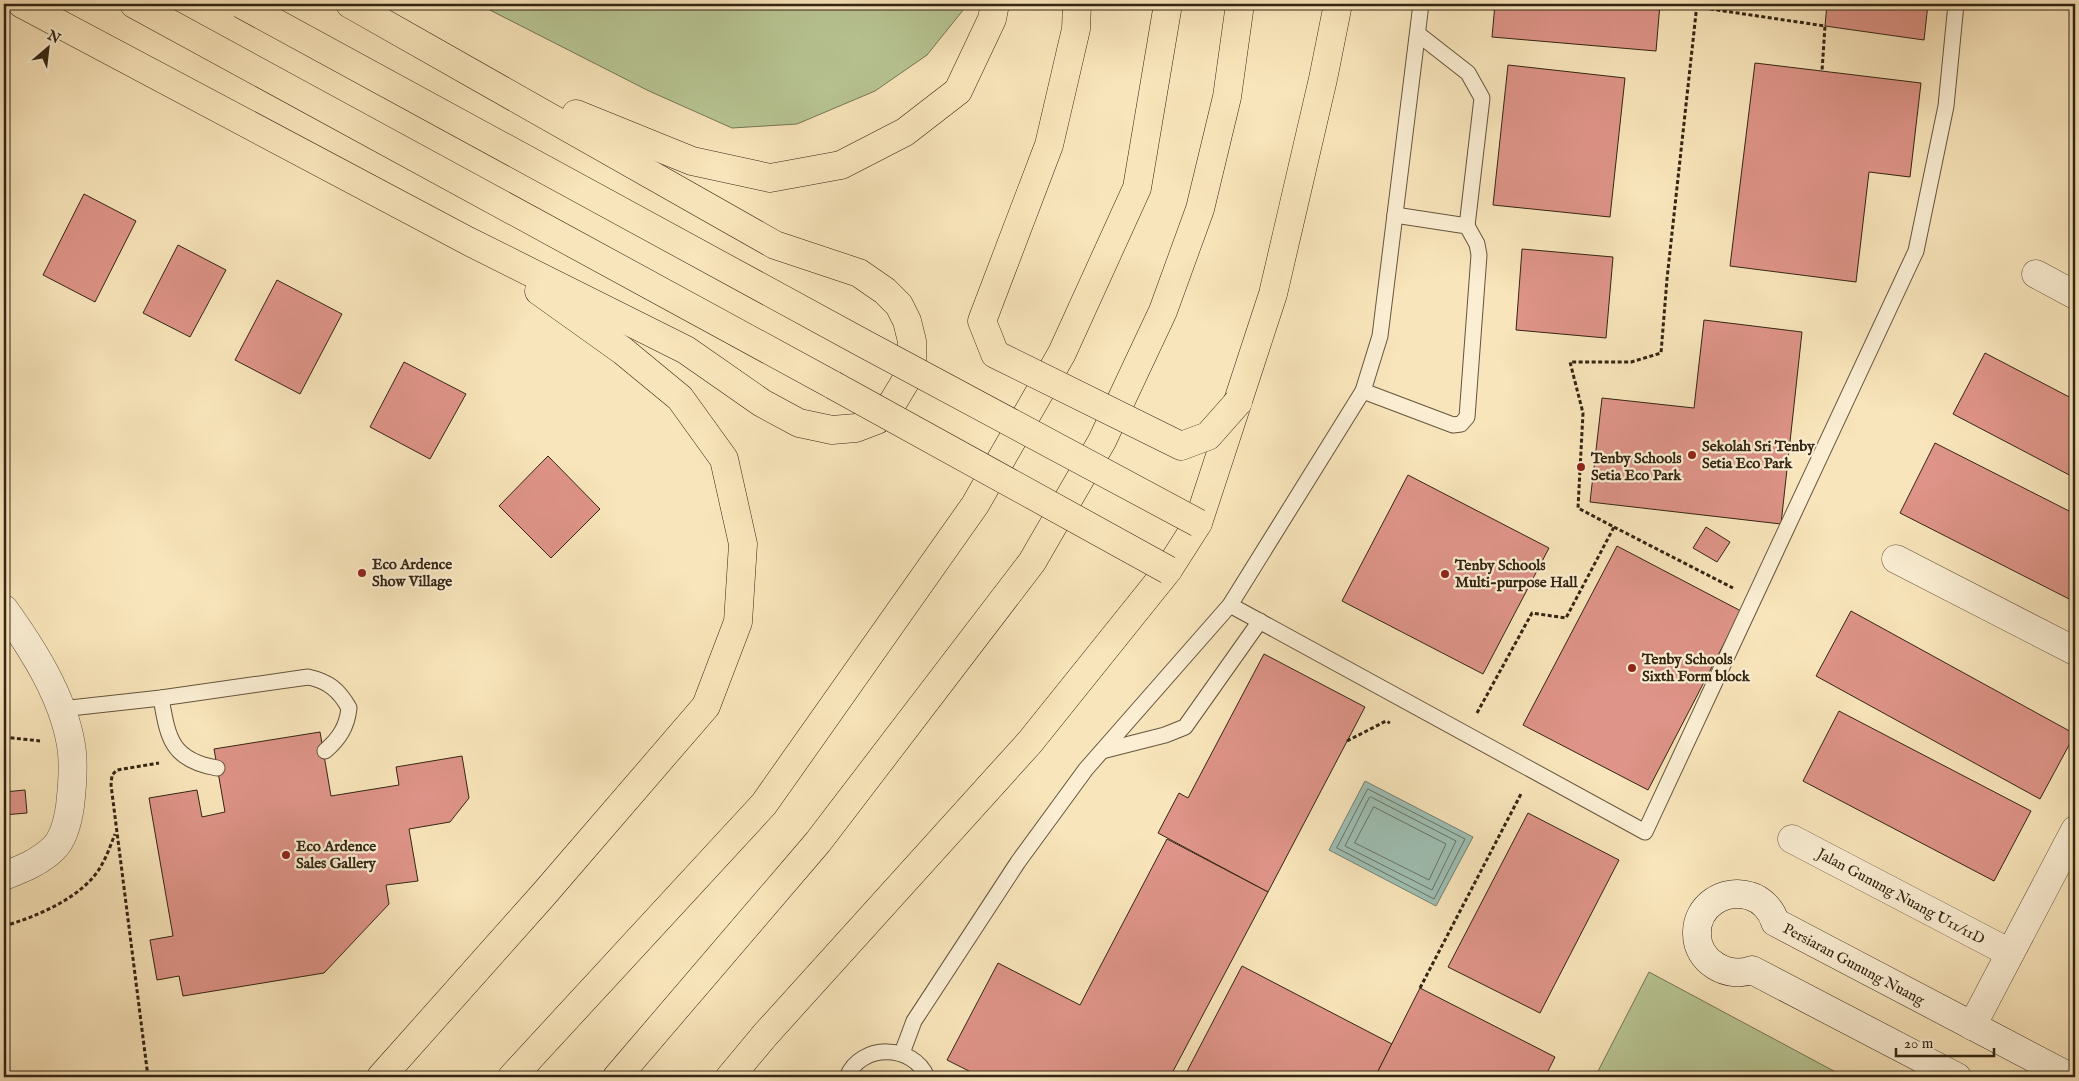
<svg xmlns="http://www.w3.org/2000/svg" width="2079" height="1081" font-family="'IM FELL English',serif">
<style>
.green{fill:#b8c694;stroke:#767654}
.water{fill:#9ebfb4;stroke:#738174}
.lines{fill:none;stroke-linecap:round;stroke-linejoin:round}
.shore{stroke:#687264;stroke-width:1}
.building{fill:#de9488;stroke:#332513}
.lane-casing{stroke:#64553d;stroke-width:17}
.street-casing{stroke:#64553d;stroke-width:29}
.secondary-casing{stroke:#332513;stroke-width:29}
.highway-casing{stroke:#332513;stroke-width:29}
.path{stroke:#332513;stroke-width:3;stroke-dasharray:4 2.5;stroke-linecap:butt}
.lane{stroke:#fbeed3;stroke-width:15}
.street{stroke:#fbeed3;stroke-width:28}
.secondary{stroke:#fbeed3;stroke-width:28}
.highway{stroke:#f9e5bb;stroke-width:28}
.highway-bridge-casing{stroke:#332513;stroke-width:29;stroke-linecap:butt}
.highway-bridge{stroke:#f9e5bb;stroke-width:28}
.poi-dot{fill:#8f2418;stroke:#fbeed3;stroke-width:2}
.labels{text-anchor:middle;stroke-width:4.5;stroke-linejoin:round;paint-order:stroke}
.poi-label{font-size:15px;font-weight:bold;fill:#332513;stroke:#fbeed3;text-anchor:start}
.street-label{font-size:15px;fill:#332513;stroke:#fbeed3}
</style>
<rect width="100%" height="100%" fill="#f9e5bb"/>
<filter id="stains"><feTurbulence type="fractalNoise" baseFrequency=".004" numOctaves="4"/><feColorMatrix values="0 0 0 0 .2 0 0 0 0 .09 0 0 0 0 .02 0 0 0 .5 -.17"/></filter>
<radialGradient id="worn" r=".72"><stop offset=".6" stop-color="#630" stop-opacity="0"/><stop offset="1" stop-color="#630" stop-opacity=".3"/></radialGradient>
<!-- green -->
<g class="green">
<polygon points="478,4 968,4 927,55 875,91 797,124 732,128 649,91"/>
<polygon points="1649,972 1845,1077 1595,1077"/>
</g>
<!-- water -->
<polygon class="water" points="1365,781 1473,837 1436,906 1329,850"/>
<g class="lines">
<!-- shore -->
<g class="shore">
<polygon points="1368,789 1465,839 1434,899 1337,848"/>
<polygon points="1371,797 1456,841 1432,890 1345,846 1369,798"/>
<polygon points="1374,807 1446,844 1429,880 1355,843"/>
</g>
</g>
<!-- building -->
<g class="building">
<polygon points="1495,4 1660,4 1656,51 1492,37"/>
<polygon points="1827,4 1928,4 1924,40 1825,26"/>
<polygon points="1755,63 1921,83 1910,177 1869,172 1856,282 1730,266"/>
<polygon points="1508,65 1625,78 1610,217 1493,205"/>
<polygon points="84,194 136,221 95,302 43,275"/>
<polygon points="178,245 226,270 190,337 143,313"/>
<polygon points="1522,249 1613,257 1606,338 1516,330"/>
<polygon points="277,280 342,314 300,394 235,360"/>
<polygon points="1704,320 1802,332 1781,524 1590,502 1602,398 1694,408"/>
<polygon points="1985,353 2075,400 2075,478 1953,414"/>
<polygon points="404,362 466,394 430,459 370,427"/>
<polygon points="1935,443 2075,514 2075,602 1900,513"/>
<polygon points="548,456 600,509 551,558 499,506"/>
<polygon points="1408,475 1549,548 1483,674 1342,601"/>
<polygon points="1706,527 1730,542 1717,562 1693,548"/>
<polygon points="1617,546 1741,611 1648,790 1523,725"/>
<polygon points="1851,611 2075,734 2040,799 1816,676"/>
<polygon points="1264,654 1365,707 1268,892 1158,833 1179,793 1188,798"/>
<polygon points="1839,711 2031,811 1994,881 1803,781"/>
<polygon points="320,732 331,796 399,785 396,767 462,756 469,798 450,822 409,829 418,881 386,885 389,904 324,973 183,996 179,976 157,980 150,940 173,936 149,798 197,790 202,817 225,812 214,749"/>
<polygon points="25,790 27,813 4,815 4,792"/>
<polygon points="1528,813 1619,860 1540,1013 1448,967"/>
<polygon points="1167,839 1268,892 1170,1077 981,1077 947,1060 998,963 1080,1005"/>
<polygon points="1242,966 1392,1044 1375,1077 1184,1077"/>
<polygon points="1420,988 1555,1057 1545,1077 1375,1077"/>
</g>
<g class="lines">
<defs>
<g id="lane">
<polyline points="1418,34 1468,73 1482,98 1467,226"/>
<polyline points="1363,391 1453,425 1461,424 1467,417 1479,255 1477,244 1467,226 1395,215"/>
<polyline points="1230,605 1645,832 1916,251 1946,106 1956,4"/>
<path d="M 161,698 C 168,738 171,760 217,768"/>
<path d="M 61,709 L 161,698 L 308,677 C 328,681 339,690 349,708 C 347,727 339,739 325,751"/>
<polyline points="1102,751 1165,735 1185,727 1260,621"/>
<polyline points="902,1053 914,1021 1018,862 1086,769 1230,605 1363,391 1380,336 1421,4"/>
<path d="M 847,1077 C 861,1043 913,1044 927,1077"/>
</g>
<g id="street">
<polyline points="2036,274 2075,295"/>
<polyline points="1896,559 2075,651"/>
<path d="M 4,609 C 32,648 63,696 71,745 C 74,762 72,789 70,806 C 68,820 64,838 54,848 C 40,862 22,869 4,876"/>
<polyline points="1792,839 2010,953"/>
<polyline points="1972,1026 2075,830"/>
</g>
<path id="secondary" d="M 1957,1077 L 1752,970 C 1728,979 1697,962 1697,934 C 1696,906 1724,888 1750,896 C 1761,899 1772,910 1775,922 L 2070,1077"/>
<g id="highway">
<polyline points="22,4 468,241 686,350 762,403 799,423 832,430 856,428 877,420 893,402 905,382 912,363 912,341 907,321 899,305 885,291 859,273 775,245 350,4"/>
<polyline points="134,4 833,385"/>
<polyline points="576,114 692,161 770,178 841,165 905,132 958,91 992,19 995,4"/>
<polyline points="381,1077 544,894 706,706 738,622 743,544 724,459 680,398 623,351 539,291"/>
<polyline points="512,1077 764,804 975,505 1062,353 1137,188 1168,4"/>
<polyline points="617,1077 818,842 1032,562 1102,441 1163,311 1200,209 1227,97 1240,4"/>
<polyline points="730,1077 765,1035 1030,742 1168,570 1198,523 1273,294 1323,79 1338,4"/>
</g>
</defs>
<!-- lane casing -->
<use href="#lane" class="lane-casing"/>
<!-- street casing -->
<use href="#street" class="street-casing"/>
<!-- secondary casing -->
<use href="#secondary" class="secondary-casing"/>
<!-- highway casing -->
<use href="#highway" class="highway-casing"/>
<!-- path -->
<g class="path">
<polyline points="1697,7 1825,26 1822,71"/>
<polyline points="1614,527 1733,588"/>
<polyline points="1477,713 1532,613 1566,618 1614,527 1578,508 1583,413 1570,362 1631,362 1661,353 1667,279 1697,4"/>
<polyline points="4,737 40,741"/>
<polyline points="1347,741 1386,721 1390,723"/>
<path d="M 4,926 C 36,917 84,897 101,866 C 107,856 111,844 115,834"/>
<polyline points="1420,988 1522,792"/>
<polyline points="148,1077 111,785 112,775 117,770 159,763"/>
</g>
<!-- lane -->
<use href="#lane" class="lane"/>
<!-- street -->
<use href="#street" class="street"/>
<!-- secondary -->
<use href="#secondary" class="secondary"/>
<!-- highway -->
<use href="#highway" class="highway"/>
<defs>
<g id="highway-bridge">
<polyline points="241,4 861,342 1198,523"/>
<polyline points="1077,4 1076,29 1049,145 982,321 995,354 1181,446 1208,436 1238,402"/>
<polyline points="833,385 1168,570"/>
</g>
</defs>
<!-- highway-bridge casing -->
<use href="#highway-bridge" class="highway-bridge-casing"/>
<!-- highway-bridge -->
<use href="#highway-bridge" class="highway-bridge"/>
</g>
<!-- markers -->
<g class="poi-dot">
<circle cx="1692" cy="455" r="5"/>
<circle cx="1581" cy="467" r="5"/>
<circle cx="362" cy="573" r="5"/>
<circle cx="1445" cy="574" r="5"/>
<circle cx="1632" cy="668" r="5"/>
<circle cx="286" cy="855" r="5"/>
</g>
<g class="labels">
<!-- poi labels -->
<g class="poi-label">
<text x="1702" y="451">Sekolah Sri Tenby<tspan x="1702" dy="17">Setia Eco Park</tspan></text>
<text x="1591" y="463">Tenby Schools<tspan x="1591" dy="17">Setia Eco Park</tspan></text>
<text x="372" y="569">Eco Ardence<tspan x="372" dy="17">Show Village</tspan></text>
<text x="1455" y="570">Tenby Schools<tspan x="1455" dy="17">Multi-purpose Hall</tspan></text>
<text x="1642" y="664">Tenby Schools<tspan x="1642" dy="17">Sixth Form block</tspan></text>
<text x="296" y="851">Eco Ardence<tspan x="296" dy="17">Sales Gallery</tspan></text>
</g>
<!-- street labels -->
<g class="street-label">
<text transform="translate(1901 896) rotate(28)" y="5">Jalan Gunung Nuang U11/11D</text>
<text transform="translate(1854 964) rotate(28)" y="5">Persiaran Gunung Nuang</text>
</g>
</g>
<!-- margin -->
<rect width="2079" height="1081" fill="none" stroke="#f9e5bb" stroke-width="20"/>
<rect x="5" y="5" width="2069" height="1071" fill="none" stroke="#332513" stroke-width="2.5"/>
<rect x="10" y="10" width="2059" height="1061" fill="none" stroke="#332513"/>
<!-- north arrow -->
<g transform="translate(48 48) rotate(28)" stroke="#fbeed3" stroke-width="4" paint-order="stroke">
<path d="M0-4L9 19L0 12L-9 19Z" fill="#332513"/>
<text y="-8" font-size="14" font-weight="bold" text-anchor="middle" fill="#332513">N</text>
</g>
<!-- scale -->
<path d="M1896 1048v8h98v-8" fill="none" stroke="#332513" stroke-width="2.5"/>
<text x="1904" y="1048" font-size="15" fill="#332513" stroke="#fbeed3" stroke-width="4" paint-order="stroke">20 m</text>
<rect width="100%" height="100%" filter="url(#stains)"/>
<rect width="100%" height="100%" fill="url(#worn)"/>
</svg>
